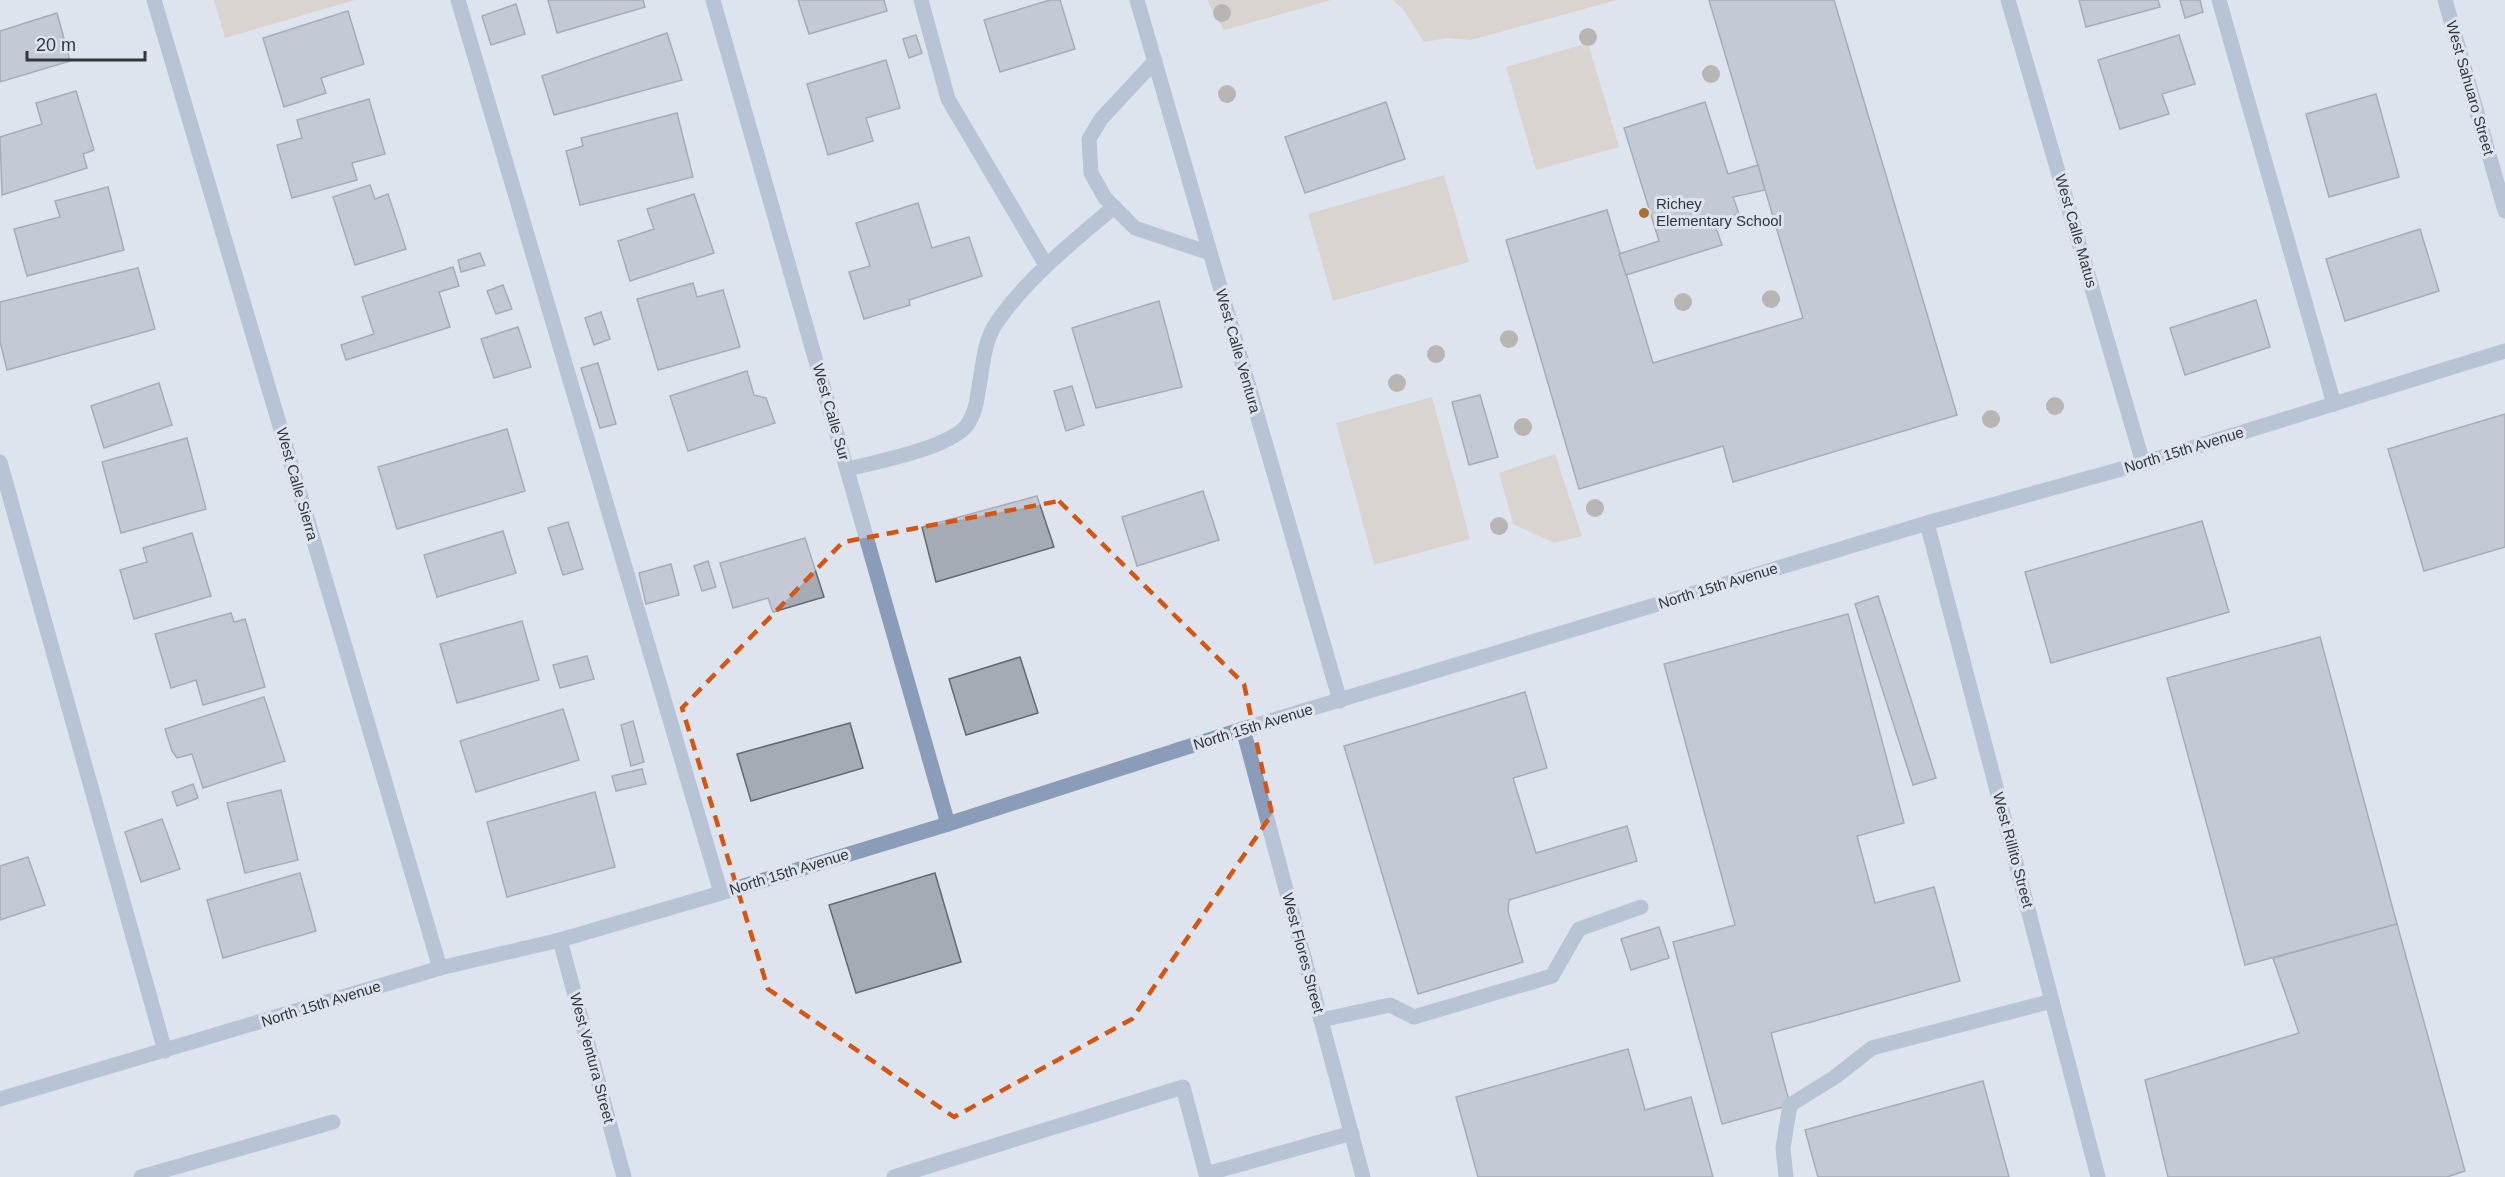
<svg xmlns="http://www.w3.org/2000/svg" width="2505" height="1177" font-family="Helvetica,sans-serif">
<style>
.green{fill:#d5c0ae}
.building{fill:#a5abb5;stroke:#646a72;stroke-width:1.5}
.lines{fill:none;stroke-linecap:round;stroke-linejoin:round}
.minor{stroke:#8a9cb7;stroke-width:15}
.tree{fill:#8b7c6b}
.marked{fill:none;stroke:#d65611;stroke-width:4.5;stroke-dasharray:12 8;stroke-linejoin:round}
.poi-dot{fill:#ac6f33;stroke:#dee4ee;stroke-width:2}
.labels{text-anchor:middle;stroke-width:6;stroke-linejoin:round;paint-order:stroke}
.street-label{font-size:15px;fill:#33363a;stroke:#dee4ee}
.poi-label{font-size:15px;fill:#33363a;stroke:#dee4ee;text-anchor:start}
</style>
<rect width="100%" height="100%" fill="#dee4ee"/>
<!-- green -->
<g class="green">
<polygon points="214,0 355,0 225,38"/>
<polygon points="1207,0 1332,0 1224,30"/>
<polygon points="1392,0 1617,0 1471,40 1448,38 1424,42 1403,9"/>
<polygon points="1588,43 1619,147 1536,170 1506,67"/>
<polygon points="1444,175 1469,262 1333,301 1308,214"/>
<polygon points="1432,397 1470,539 1374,565 1336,423"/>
<polygon points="1555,454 1582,536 1554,543 1513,524 1499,473"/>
</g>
<!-- building -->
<g class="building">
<polygon points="548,0 643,0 645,7 557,33"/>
<polygon points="798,0 884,0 887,11 809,34"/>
<polygon points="1050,0 1060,0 1075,49 1000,72 984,20"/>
<polygon points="1709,0 1834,0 1957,415 1733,482 1723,446 1579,489 1506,240 1607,210 1653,363 1803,318"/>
<polygon points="2079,0 2158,0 2160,7 2086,27"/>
<polygon points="2180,0 2200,0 2203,12 2185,18"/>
<polygon points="516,4 525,34 491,45 482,16"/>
<polygon points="348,11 364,64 321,78 326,93 284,107 263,38"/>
<polygon points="57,13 70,61 0,82 0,31"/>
<polygon points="667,33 682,80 554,115 542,76"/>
<polygon points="916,35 922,53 909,58 903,39"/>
<polygon points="2179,35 2195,84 2162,94 2169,114 2120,129 2098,60"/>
<polygon points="886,60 900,108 866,118 873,141 828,155 807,84"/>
<polygon points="76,91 94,150 83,154 87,168 2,195 0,137 42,124 36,103"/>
<polygon points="2376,94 2399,177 2329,197 2306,114"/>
<polygon points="369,99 385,154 352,163 357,180 292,198 277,145 302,138 297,120"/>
<polygon points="1386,102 1405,159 1305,193 1285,137"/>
<polygon points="1705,102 1728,174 1758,165 1765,190 1733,197 1739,214 1714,222 1722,245 1626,275 1619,254 1659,241 1624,128"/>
<polygon points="677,113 693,177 580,205 566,151 583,146 581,138"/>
<polygon points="370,185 375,199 388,194 406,249 355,265 333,197"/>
<polygon points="108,187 124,250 27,276 14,229 60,217 55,201"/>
<polygon points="694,194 714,253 630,281 618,241 654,229 647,209"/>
<polygon points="918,203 932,248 969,237 982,276 909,300 910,305 864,319 849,272 870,266 856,223"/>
<polygon points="2420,229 2439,291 2345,321 2326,259"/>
<polygon points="480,253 485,265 461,272 458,260"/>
<polygon points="453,267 459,286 439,292 450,327 346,360 341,345 374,334 362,297"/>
<polygon points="138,268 155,329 7,370 0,342 0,302"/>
<polygon points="693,283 697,297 723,290 740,347 658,370 637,299"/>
<polygon points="503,285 512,309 496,314 487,291"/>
<polygon points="2256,300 2270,347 2185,375 2170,328"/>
<polygon points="1159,301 1182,387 1096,408 1072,328"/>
<polygon points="601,312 610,339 594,345 585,318"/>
<polygon points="518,327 531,367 494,378 481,339"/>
<polygon points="598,363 616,424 600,428 581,368"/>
<polygon points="747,371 754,395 766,398 775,423 688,451 670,396"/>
<polygon points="159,383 172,425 104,448 91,406"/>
<polygon points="1072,386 1084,425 1066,431 1054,391"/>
<polygon points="1480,395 1498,457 1469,465 1452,402"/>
<polygon points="2505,414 2505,547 2424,571 2388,449"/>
<polygon points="507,429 525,491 397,529 378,467"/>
<polygon points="187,438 206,509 121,533 102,462"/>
<polygon points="1203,491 1219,540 1137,566 1122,517"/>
<polygon points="1037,496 1054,547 936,582 922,527"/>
<polygon points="2202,521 2229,612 2051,663 2025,572"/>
<polygon points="568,522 583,569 563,575 548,528"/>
<polygon points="503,531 516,573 437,597 424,555"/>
<polygon points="192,533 211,596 134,619 120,570 147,562 143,548"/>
<polygon points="805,538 824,597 773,612 768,598 733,608 720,563"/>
<polygon points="708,561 716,587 702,591 694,566"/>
<polygon points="671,564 679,595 646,604 639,573"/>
<polygon points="1878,596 1936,778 1913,785 1855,604"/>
<polygon points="231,613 234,622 245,619 265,687 203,705 196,680 171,688 155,634"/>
<polygon points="1848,614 1904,823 1857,836 1875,903 1934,887 1960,981 1771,1033 1790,1105 1722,1124 1673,942 1735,925 1664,664"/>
<polygon points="522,621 539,680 457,703 440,644"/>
<polygon points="2320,637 2397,924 2245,965 2167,678"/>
<polygon points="587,656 594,679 560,688 553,665"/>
<polygon points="1020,657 1038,713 966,735 949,679"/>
<polygon points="1525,692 1547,768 1513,778 1536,853 1627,826 1637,861 1509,900 1508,911 1523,962 1418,994 1344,746"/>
<polygon points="264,697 285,761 203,788 192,754 177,758 172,751 165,729"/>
<polygon points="563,709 579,760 476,792 460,741"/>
<polygon points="633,721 644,762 631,766 621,725"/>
<polygon points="850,723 863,768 751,801 737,754"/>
<polygon points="642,769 646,784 616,791 612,776"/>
<polygon points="193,784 198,798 177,806 172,792"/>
<polygon points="281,790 298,860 245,873 227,803"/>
<polygon points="595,792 615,867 507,897 487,822"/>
<polygon points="162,819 180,869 141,882 125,832"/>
<polygon points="28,857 45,905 0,920 0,866"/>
<polygon points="300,873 316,931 223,958 207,900"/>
<polygon points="935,873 961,962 856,993 829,905"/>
<polygon points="2397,924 2465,1171 2447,1177 2168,1177 2145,1080 2299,1033 2273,958"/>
<polygon points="1659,927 1669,958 1631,970 1621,939"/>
<polygon points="1628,1049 1645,1110 1691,1097 1713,1177 1478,1177 1456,1097"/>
<polygon points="1983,1081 2009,1177 1818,1177 1805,1130"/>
</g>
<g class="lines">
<!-- minor -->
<g class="minor">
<polyline points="154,0 440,968"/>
<polyline points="458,0 721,893"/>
<polyline points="713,0 948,824"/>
<polyline points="921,0 948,99 1046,265"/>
<polyline points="1137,0 1340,701"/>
<polyline points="2008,0 2143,463"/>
<polyline points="2219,0 2334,404"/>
<polyline points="2445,0 2505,211"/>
<polyline points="1155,61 1101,119 1089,139 1091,173 1105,198 1135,228 1210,253"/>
<polyline points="0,462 165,1051"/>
<path d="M 848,469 C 875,462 956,447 969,422 C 974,414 977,401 978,392 C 983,368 983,342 997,322 C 1028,277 1073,242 1114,207"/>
<polyline points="1927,523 2098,1177"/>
<polyline points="1243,729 1363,1177"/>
<polyline points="560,940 624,1177"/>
<polyline points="1321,1020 1390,1005 1414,1017 1552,976 1579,929 1641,907"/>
<polyline points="0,1099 440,968 560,940 721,893 948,824 1243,729 1927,523 2143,463 2505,351"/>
<polyline points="141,1177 333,1122"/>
<polyline points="894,1177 1183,1087 1206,1174 1352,1133"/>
<polyline points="1786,1177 1783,1148 1790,1105 1835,1077 1872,1048 2052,1001"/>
</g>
</g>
<!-- trees -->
<g class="tree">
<circle cx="1222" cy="13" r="9"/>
<circle cx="1588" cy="37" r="9"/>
<circle cx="1711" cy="74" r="9"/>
<circle cx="1227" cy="94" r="9"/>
<circle cx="1771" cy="299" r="9"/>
<circle cx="1683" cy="302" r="9"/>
<circle cx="1509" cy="339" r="9"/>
<circle cx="1436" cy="354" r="9"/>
<circle cx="1397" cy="383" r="9"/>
<circle cx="2055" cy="406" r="9"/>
<circle cx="1991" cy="419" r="9"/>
<circle cx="1523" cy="427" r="9"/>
<circle cx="1595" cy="508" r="9"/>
<circle cx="1499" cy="526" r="9"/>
</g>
<!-- marked area -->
<path d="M0 0H2505V1177H0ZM 1059,501 L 1244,684 L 1272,814 L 1132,1019 L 954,1117 L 768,989 L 682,708 L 843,542 Z" fill="#dee4ee" fill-opacity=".55" fill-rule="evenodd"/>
<path class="marked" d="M 1059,501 L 1244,684 L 1272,814 L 1132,1019 L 954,1117 L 768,989 L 682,708 L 843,542 Z"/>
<!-- markers -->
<circle class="poi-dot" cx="1644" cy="213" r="6"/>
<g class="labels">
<!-- street labels -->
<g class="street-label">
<text transform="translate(2470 88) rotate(74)" y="5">West Sahuaro Street</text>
<text transform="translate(2076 231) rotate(74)" y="5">West Calle Matus</text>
<text transform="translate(1238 351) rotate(74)" y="5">West Calle Ventura</text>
<text transform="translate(831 412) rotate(74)" y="5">West Calle Sur</text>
<text transform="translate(2184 450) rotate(-17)" y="5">North 15th Avenue</text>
<text transform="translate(297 484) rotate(74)" y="5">West Calle Sierra</text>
<text transform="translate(1718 586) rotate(-17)" y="5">North 15th Avenue</text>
<text transform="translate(1253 727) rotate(-17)" y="5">North 15th Avenue</text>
<text transform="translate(2013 850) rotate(75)" y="5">West Rillito Street</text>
<text transform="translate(789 872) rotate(-17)" y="5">North 15th Avenue</text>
<text transform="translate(1303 953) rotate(75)" y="5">West Flores Street</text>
<text transform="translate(321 1004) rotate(-17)" y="5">North 15th Avenue</text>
<text transform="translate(592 1058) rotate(75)" y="5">West Ventura Street</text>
</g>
<!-- poi labels -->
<g class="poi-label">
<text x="1656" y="209">Richey<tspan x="1656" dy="17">Elementary School</tspan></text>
</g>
</g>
<!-- scale -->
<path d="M27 51v9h118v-9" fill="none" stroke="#33363a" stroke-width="3"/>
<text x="36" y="51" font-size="18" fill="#33363a" stroke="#dee4ee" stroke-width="4.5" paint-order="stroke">20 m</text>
</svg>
